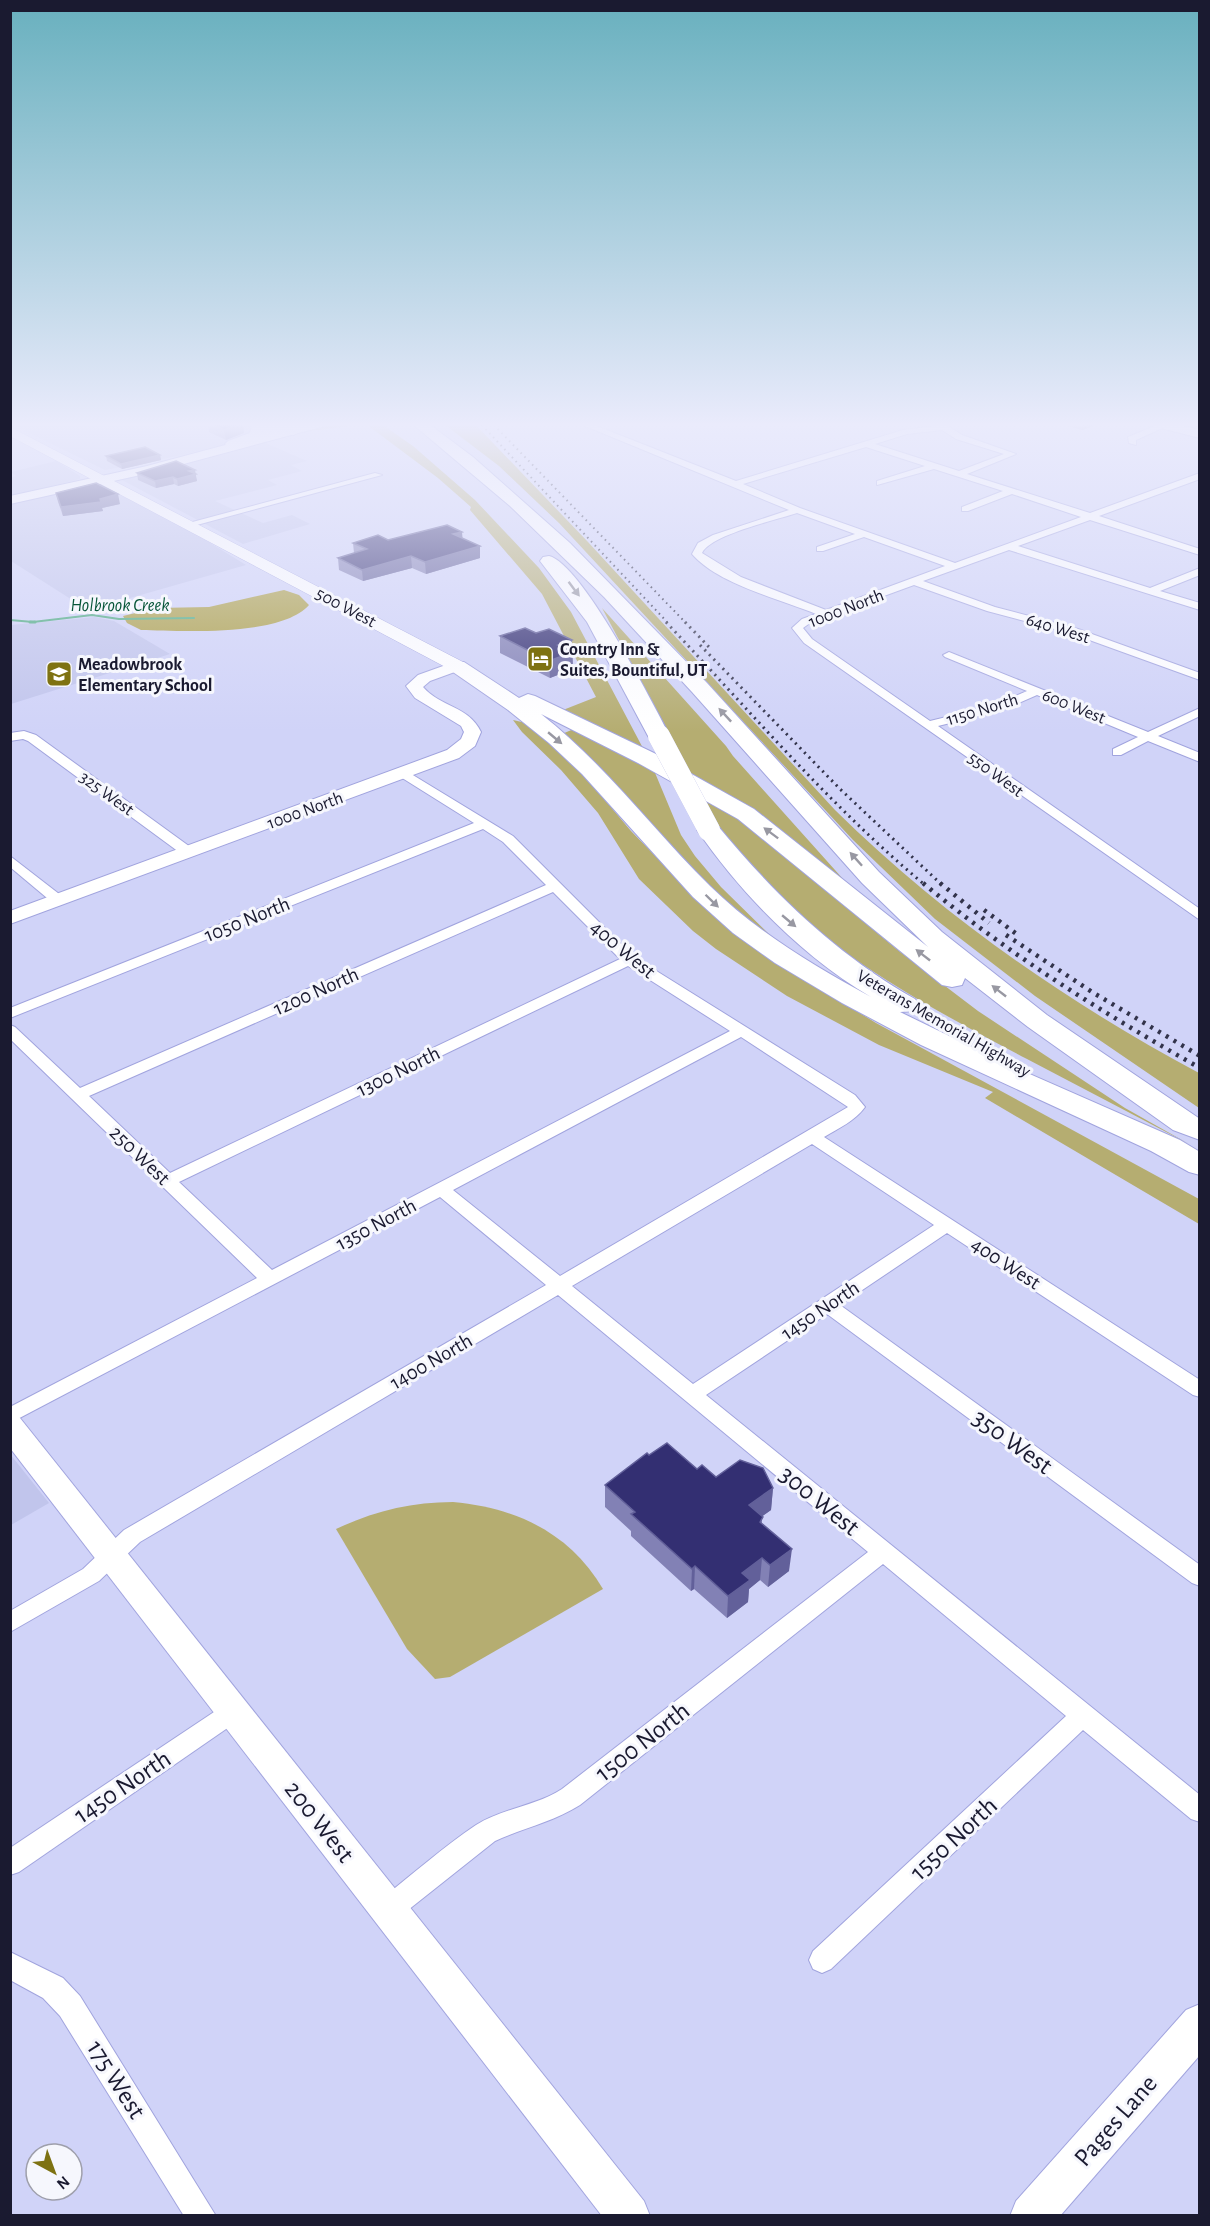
<svg xmlns="http://www.w3.org/2000/svg" width="1210" height="2226" font-family="'Alegreya Sans',sans-serif">
<style>
.built{fill:#c1c5ec}
.green{fill:#b5ad71}
.forest{fill:#ab9e44}
.lines{fill:none;stroke-linecap:round;stroke-linejoin:round}
.stream-far1{stroke:#49a97e;stroke-width:2}
.stream{stroke:#49a97e;stroke-width:3}
.street-casing{stroke:#a1a4de;stroke-width:2}
.secondary-casing{stroke:#a1a4de;stroke-width:2}
.primary-casing{stroke:#a1a4de;stroke-width:1}
.highway-casing{stroke:#a1a4de;stroke-width:2}
.street{fill:#fff;fill-rule:evenodd}
.secondary{fill:#fff;fill-rule:evenodd}
.primary{fill:#fff;fill-rule:evenodd}
.highway{fill:#fff;fill-rule:evenodd}
.rail-far2{stroke:#32334b;stroke-width:2;stroke-dasharray:1.5 4;stroke-linecap:butt}
.rail-far1{stroke:#32334b;stroke-width:3;stroke-dasharray:2 4.5;stroke-linecap:butt}
.rail{stroke:#32334b;stroke-width:4.5;stroke-dasharray:3 6;stroke-linecap:butt}
.highway-bridge-casing{stroke:#a1a4de;stroke-width:22;stroke-linecap:butt}
.highway-bridge{stroke:#fff;stroke-width:22}
.wall{fill:#8281b5}
.shaded-wall{fill:#62609a}
.building{fill:#332f72;stroke:#62609a;stroke-width:1.5}
.oneway{fill:#9898a2}
.labels{text-anchor:middle;stroke-width:6;stroke-linejoin:round;paint-order:stroke}
.far-water-label{font-size:18px;font-style:italic;fill:#065538;stroke:#f6f7fd}
.far-street-label{font-size:18px;fill:#1a1a30;stroke:#f6f7fd}
.far-poi-label{font-size:18px;font-weight:bold;fill:#1a1a30;stroke:#f6f7fd;text-anchor:start}
.street-label{font-size:21px;fill:#1a1a30;stroke:#f6f7fd}
.near-street-label{font-size:26px;fill:#1a1a30;stroke:#f6f7fd}
</style>
<rect width="100%" height="100%" fill="#d0d3f8"/>
<!-- built -->
<g class="built">
<polygon points="10,421 239,421 255,428 247,439 178,456 105,470 15,426 11,424"/>
<polygon points="261,441 307,461 291,465 302,471 268,480 277,485 215,501 263,523 292,515 310,524 243,544 122,480"/>
<polygon points="56,461 80,476 80,479 11,496 10,478 16,476 11,472"/>
<polygon points="102,485 207,541 246,565 88,610 11,561 10,504 89,486"/>
<polygon points="95,617 114,621 170,654 11,704 11,625"/>
<polygon points="10,1454 49,1503 11,1525 10,1525"/>
</g>
<!-- green -->
<g class="green">
<polygon points="339,421 377,421 413,446 475,500 539,568 571,612 645,752 563,710 596,697 542,594 470,510 471,507 438,478 366,424 292,433"/>
<path d="M 440,421 L 472,421 L 588,542 L 835,810 C 944,917 1065,1001 1199,1073 L 1199,1108 L 1035,996 L 935,919 L 853,840 L 559,523 L 499,466 Z"/>
<polygon points="602,608 726,746 733,756 852,889 692,777"/>
<polygon points="513,720 526,723 535,729 582,773 631,831 668,869 750,945 876,1023 1199,1199 1199,1224 985,1098 993,1092 879,1045 787,996 716,949 693,931 639,879 598,813 561,770 522,732"/>
<polygon points="576,728 653,768 681,835 695,856 721,887 777,942 712,889 562,734"/>
<path d="M 700,793 L 730,811 L 899,951 L 978,1011 L 1125,1108 L 1189,1144 C 1135,1116 1081,1087 1027,1059 C 904,994 766,922 700,793 Z"/>
<path d="M 453,1502 C 517,1508 570,1533 603,1589 L 450,1677 L 435,1679 L 407,1649 L 336,1529 C 374,1511 411,1502 453,1502 Z"/>
</g>
<!-- forest -->
<path class="forest" d="M 284,590 L 299,595 L 309,605 C 281,637 181,631 141,630 L 127,623 L 123,616 L 156,608 L 209,607 Z"/>
<g class="lines">
<!-- stream-far1 -->
<polyline class="stream-far1" points="10,620 33,622 92,615 119,619 194,618"/>
<!-- stream -->
<polyline class="stream" points="30,622 35,622"/>
<defs>
<g id="street">
<path d="M 573,421 L 584,421 L 736,481 L 903,430 L 936,426 L 931,421 L 940,421 L 962,435 L 1016,454 L 967,474 L 1090,513 L 1200,473 L 1200,479 L 1099,516 L 1200,549 L 1200,555 L 1090,520 L 1018,546 L 1150,588 L 1200,568 L 1200,575 L 1160,591 L 1200,603 L 1200,610 L 1009,550 L 923,581 L 995,607 L 1078,629 L 1200,673 L 1200,680 L 1070,633 L 987,611 L 914,585 L 810,623 L 803,628 L 812,639 L 930,721 L 995,705 L 1027,691 L 945,657 L 943,655 L 949,652 L 1148,732 L 1200,708 L 1200,716 L 1158,736 L 1200,753 L 1200,762 L 1148,741 L 1121,755 L 1113,755 L 1113,749 L 1138,737 L 1037,695 L 1003,710 L 938,726 L 1200,909 L 1200,920 L 804,643 L 792,628 L 802,619 L 816,614 C 779,599 718,584 692,554 L 698,543 L 713,535 L 789,510 ZM 942,430 L 956,439 L 1004,454 L 959,471 L 875,444 L 907,434 ZM 866,447 L 925,466 L 877,481 L 877,485 L 934,469 L 1003,491 L 962,507 L 962,511 L 968,511 L 1012,494 L 1081,517 L 955,563 L 800,508 L 743,484 ZM 797,513 L 855,534 L 817,547 L 817,551 L 823,551 L 864,537 L 945,566 L 826,610 L 741,577 L 702,553 C 710,535 776,520 797,513 Z"/>
<polygon points="1162,423 1169,425 1136,440 1136,445 1129,443 1128,437"/>
<polygon points="375,473 382,475 193,526 185,524"/>
<polygon points="24,731 36,735 193,849 195,852 193,855 183,855 28,741 23,739 10,741 10,733"/>
<path d="M 403,769 L 513,836 L 634,957 L 855,1095 L 865,1107 C 855,1121 839,1128 824,1137 L 1200,1380 L 1200,1397 L 1193,1395 L 947,1233 L 840,1305 L 1200,1565 L 1200,1586 L 1192,1583 L 827,1314 L 706,1395 L 1200,1795 L 1200,1822 L 1191,1819 L 1083,1730 L 831,1969 L 822,1973 L 813,1969 L 809,1960 L 813,1951 L 1066,1716 L 883,1564 L 580,1805 C 553,1822 523,1828 495,1841 L 398,1918 L 389,1922 L 380,1918 L 376,1909 L 380,1900 C 412,1875 443,1847 476,1825 C 503,1808 536,1806 562,1789 L 868,1552 L 558,1295 L 140,1542 L 99,1581 L 10,1632 L 10,1611 L 83,1569 L 124,1530 L 546,1285 L 440,1197 L 10,1423 L 10,1407 L 257,1278 L 10,1039 L 10,1025 L 15,1027 L 80,1088 L 546,885 L 503,842 L 483,829 L 10,1018 L 10,1008 L 474,823 L 399,776 L 397,773 L 399,770 ZM 553,892 L 620,959 L 170,1173 L 89,1096 ZM 628,966 L 730,1031 L 272,1270 L 179,1182 ZM 741,1037 L 848,1107 L 560,1276 L 453,1190 ZM 812,1144 L 934,1225 L 693,1384 L 572,1286 Z"/>
<polygon points="10,856 63,897 65,900 63,903 53,903 10,867"/>
<polygon points="234,1701 242,1704 246,1711 242,1718 19,1872 10,1875 10,1848 226,1704"/>
<polygon points="10,1952 63,1978 80,1996 216,2216 184,2216 60,2016 43,1998 10,1980"/>
</g>
<g id="secondary">
<polygon points="315,421 334,421 332,424 154,472 10,504 10,496 147,466"/>
<polygon points="1143,421 1162,421 1200,430 1200,438 1145,424"/>
<path d="M 457,661 L 463,663 L 465,666 L 463,669 L 430,681 L 423,687 C 440,707 469,706 481,732 L 475,746 L 459,758 L 10,924 L 10,911 L 447,750 L 461,739 L 464,732 L 461,726 L 415,698 L 406,686 L 418,675 Z"/>
<polygon points="10,1415 20,1418 644,2201 650,2216 602,2216 10,1448"/>
<polygon points="1200,2004 1200,2055 1060,2216 1010,2216 1016,2201 1186,2010"/>
</g>
<polygon id="primary" points="10,427 463,662 466,666 463,670 451,670 10,436"/>
<g id="highway">
<polygon points="253,421 267,421 272,425 294,425 302,430 294,435 265,434 262,439 233,449 228,447 225,444 228,441 250,433"/>
<path d="M 409,421 L 425,421 L 473,457 L 570,543 L 707,683 L 879,872 L 942,932 L 1047,1015 L 1200,1119 L 1200,1140 L 1173,1130 L 1028,1027 L 965,978 L 962,985 L 952,987 L 942,985 L 738,819 L 638,763 L 541,714 C 605,764 653,830 710,886 C 757,932 814,966 871,997 C 803,957 742,895 697,830 L 701,825 L 709,823 L 717,825 C 775,895 836,954 915,999 L 919,1005 L 915,1011 L 900,1012 L 1009,1065 L 1180,1140 L 1200,1152 L 1200,1175 L 1189,1172 L 1151,1151 L 921,1045 L 842,1003 L 775,963 L 733,933 L 693,897 L 582,774 L 549,743 L 508,710 L 450,670 L 447,666 L 450,662 L 464,662 L 519,698 L 528,694 L 535,696 L 654,753 L 754,809 L 928,947 L 862,883 L 692,692 L 604,597 L 510,506 Z"/>
<path d="M 549,556 C 582,564 652,702 670,736 L 667,741 L 659,743 L 651,741 L 648,736 L 587,622 L 540,561 L 543,557 Z"/>
</g>
</defs>
<!-- street casing -->
<use href="#street" class="street-casing"/>
<!-- secondary casing -->
<use href="#secondary" class="secondary-casing"/>
<!-- primary casing -->
<use href="#primary" class="primary-casing"/>
<!-- highway casing -->
<use href="#highway" class="highway-casing"/>
<!-- street -->
<use href="#street" class="street"/>
<!-- secondary -->
<use href="#secondary" class="secondary"/>
<!-- primary -->
<use href="#primary" class="primary"/>
<!-- highway -->
<use href="#highway" class="highway"/>
<!-- rail-far2 -->
<g class="rail-far2">
<polyline points="478,421 668,623"/>
<polyline points="490,421 686,623"/>
</g>
<!-- rail-far1 -->
<g class="rail-far1">
<path d="M 666,622 C 750,711 830,806 925,885"/>
<polyline points="685,622 709,647"/>
<polyline points="700,645 840,789 942,885"/>
</g>
<!-- rail -->
<g class="rail">
<path d="M 923,883 C 1008,954 1103,1013 1200,1068"/>
<polyline points="940,883 989,923"/>
<polyline points="984,910 1018,935"/>
<polyline points="1006,935 1092,992 1200,1056"/>
</g>
<defs>
<polyline id="highway-bridge" points="659,736 709,830"/>
</defs>
<!-- highway-bridge casing -->
<use href="#highway-bridge" class="highway-bridge-casing"/>
<!-- highway-bridge -->
<use href="#highway-bridge" class="highway-bridge"/>
</g>
<!-- wall -->
<g class="wall">
<polygon points="1050,421 1106,421 1106,422 1082,430"/>
<polygon points="208,422 244,433 226,440 209,432"/>
<polygon points="160,455 161,460 122,469 107,461 106,456"/>
<polygon points="137,473 195,474 197,481 178,486 174,484 156,488 138,480"/>
<polygon points="56,493 120,504 102,508 103,511 63,516 58,502"/>
<polygon points="463,539 480,558 426,574 412,568 363,581 339,570 338,558 354,553 353,543 388,540"/>
<polygon points="500,636 572,652 573,669 550,678 500,653"/>
<polygon points="649,1455 697,1469 716,1477 773,1488 771,1510 762,1516 762,1524 789,1571 768,1587 760,1580 749,1589 748,1602 727,1618 694,1589 691,1591 631,1536 631,1531 605,1507 605,1485"/>
</g>
<!-- shaded-wall -->
<g class="shaded-wall">
<polygon points="1084,421 1106,421 1106,422 1082,430"/>
<polygon points="243,422 244,433 226,440 224,430"/>
<polygon points="160,455 161,460 122,469 121,464"/>
<polygon points="195,470 197,481 178,486 177,479 189,471"/>
<polygon points="173,477 174,484 156,488 155,481"/>
<polygon points="118,494 120,504 102,508 103,511 63,516 61,507"/>
<polygon points="462,532 463,543 453,534"/>
<polygon points="480,546 480,558 426,574 425,562"/>
<polygon points="411,556 412,568 363,581 362,570"/>
<polygon points="572,640 573,669 550,678 549,661 558,645"/>
<polygon points="773,1488 771,1510 747,1527 749,1505"/>
<polygon points="792,1549 789,1571 768,1587 770,1565"/>
<polygon points="762,1558 760,1580 749,1589 748,1602 727,1618 728,1596 742,1573"/>
<polygon points="695,1566 694,1589 691,1591 692,1569"/>
</g>
<!-- building -->
<g class="building">
<polygon points="214,421 240,421 243,422 224,430 208,422"/>
<polygon points="145,447 160,455 121,464 106,456"/>
<polygon points="176,461 195,470 189,471 196,474 177,479 173,477 155,481 137,473"/>
<polygon points="96,483 118,494 100,499 101,502 61,507 56,493"/>
<polygon points="447,525 462,532 453,534 480,546 425,562 411,556 362,570 338,558 367,549 353,543 378,535 388,540"/>
<polygon points="525,628 536,633 549,629 572,640 558,645 573,652 549,661 500,636"/>
<polygon points="667,1443 697,1469 702,1465 716,1477 740,1460 763,1468 773,1488 749,1505 763,1517 760,1522 792,1549 770,1565 762,1558 742,1573 750,1580 728,1596 695,1566 692,1569 631,1514 635,1512 605,1485 647,1453 649,1455"/>
</g>
<!-- one-way arrows -->
<defs><path id="oneway-solid" d="M-6-.8H1V-3.2L6.5 0L1 3.2V.8H-6Z" transform="scale(1.5)"/></defs>
<g class="oneway">
<use href="#oneway-solid" transform="translate(574 589) rotate(53)"/>
<use href="#oneway-solid" transform="translate(725 715) rotate(-133)"/>
<use href="#oneway-solid" transform="translate(555 738) rotate(40)"/>
<use href="#oneway-solid" transform="translate(771 833) rotate(-143)"/>
<use href="#oneway-solid" transform="translate(856 859) rotate(-132)"/>
<use href="#oneway-solid" transform="translate(712 901) rotate(44)"/>
<use href="#oneway-solid" transform="translate(789 921) rotate(40)"/>
<use href="#oneway-solid" transform="translate(923 955) rotate(-142)"/>
<use href="#oneway-solid" transform="translate(999 991) rotate(-142)"/>
</g>
<!-- sky -->
<linearGradient id="sky" x2="0" y2="1"><stop stop-color="#68b0be"/><stop offset="0.58" stop-color="#eaebfc"/><stop offset="1" stop-color="#eaebfc" stop-opacity="0"/></linearGradient>
<rect width="1210" height="732" fill="url(#sky)"/>
<!-- icons -->
<defs>
<symbol id="hotel-square" viewBox="-11 -11 22 22"><rect x="-9" y="-9" width="18" height="18" rx="4" fill="#7e7212" stroke="#f6f7fd"/><path d="M-6-4.5h1.5V1H6V5H4.5V3h-9V5H-6ZM-4 0a1.8 1.8 0 1 1 3.6 0ZM.5 0V-2.5h3Q6-2.5 6 0Z" fill="#fff"/></symbol>
<symbol id="school-square" viewBox="-11 -11 22 22"><rect x="-9" y="-9" width="18" height="18" rx="4" fill="#7e7212" stroke="#f6f7fd"/><path d="M0-5L7-2L0 1L-7-2ZM-4 1L0 2.5L4 1V4Q0 6-4 4Z" fill="#fff"/></symbol>
</defs>
<g fill-rule="evenodd">
<use href="#hotel-square" x="525" y="644" width="30" height="30"/>
<use href="#school-square" x="44" y="659" width="30" height="30"/>
</g>
<g class="labels">
<!-- far-water labels -->
<g class="far-water-label">
<text x="120" y="611">Holbrook Creek</text>
</g>
<!-- far-street labels -->
<g class="far-street-label">
<text transform="translate(346 607) rotate(28)" y="6">500 West</text>
<text transform="translate(846 608) rotate(-21)" y="6">1000 North</text>
<text transform="translate(1058 628) rotate(17)" y="6">640 West</text>
<text transform="translate(1074 706) rotate(22)" y="6">600 West</text>
<text transform="translate(982 709) rotate(-17)" y="6">1150 North</text>
<text transform="translate(996 774) rotate(36)" y="6">550 West</text>
<text transform="translate(107 793) rotate(36)" y="6">325 West</text>
<text transform="translate(305 810) rotate(-20)" y="6">1000 North</text>
<text transform="translate(944 1023) rotate(30)" y="6">Veterans Memorial Highway</text>
</g>
<!-- far-poi labels -->
<g class="far-poi-label">
<text x="560" y="655">Country Inn &amp;<tspan x="560" dy="21">Suites, Bountiful, UT</tspan></text>
<text x="78" y="670">Meadowbrook<tspan x="78" dy="21">Elementary School</tspan></text>
</g>
<!-- street labels -->
<g class="street-label">
<text transform="translate(247 919) rotate(-22)" y="7">1050 North</text>
<text transform="translate(623 949) rotate(40)" y="7">400 West</text>
<text transform="translate(316 991) rotate(-24)" y="7">1200 North</text>
<text transform="translate(398 1071) rotate(-26)" y="7">1300 North</text>
<text transform="translate(140 1155) rotate(44)" y="7">250 West</text>
<text transform="translate(376 1224) rotate(-28)" y="7">1350 North</text>
<text transform="translate(1006 1263) rotate(33)" y="7">400 West</text>
<text transform="translate(820 1310) rotate(-34)" y="7">1450 North</text>
<text transform="translate(431 1361) rotate(-30)" y="7">1400 North</text>
</g>
<!-- near-street labels -->
<g class="near-street-label">
<text transform="translate(1013 1441) rotate(36)" y="9">350 West</text>
<text transform="translate(820 1500) rotate(39)" y="9">300 West</text>
<text transform="translate(642 1741) rotate(-38)" y="9">1500 North</text>
<text transform="translate(122 1786) rotate(-34)" y="9">1450 North</text>
<text transform="translate(320 1821) rotate(52)" y="9">200 West</text>
<text transform="translate(953 1838) rotate(-43)" y="9">1550 North</text>
<text transform="translate(117 2079) rotate(58)" y="9">175 West</text>
<text transform="translate(1115 2120) rotate(-49)" y="9">Pages Lane</text>
</g>
</g>
<!-- border -->
<rect width="1210" height="2226" fill="none" stroke="#1a1a30" stroke-width="24"/>
<!-- north arrow -->
<g transform="translate(54 2172) rotate(139)"><circle r="28" fill="#f6f7fd" stroke="#9e9fab" stroke-width="1.5"/>
<path d="M0-4.5L10 22L0 15L-10 22Z" fill="#7e7212"/>
<text y="-9" font-size="16" font-weight="bold" text-anchor="middle" fill="#1a1a30">N</text>
</g>
</svg>
